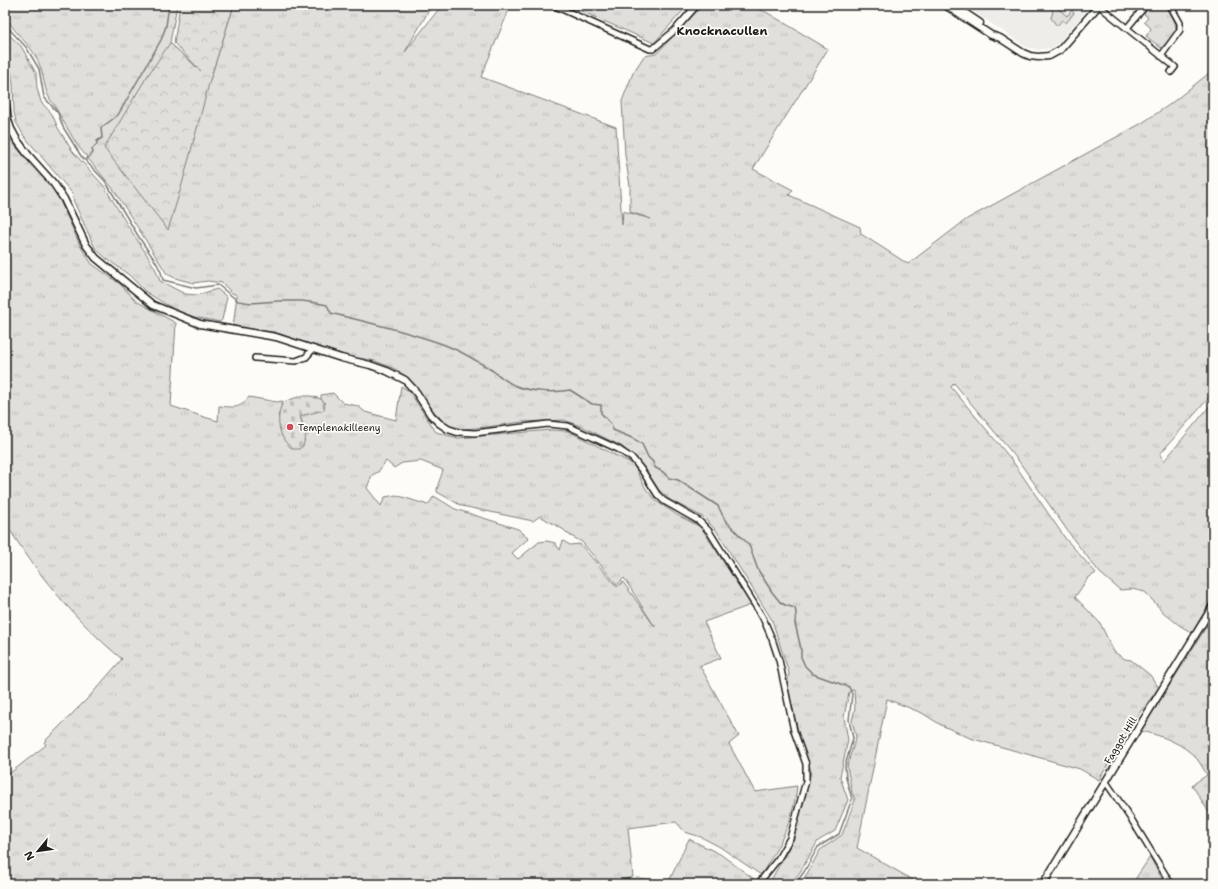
<svg xmlns="http://www.w3.org/2000/svg" width="1218" height="889" font-family="'Shantell Sans',sans-serif">
<style>
.built{fill:#eeede9}
.grass{fill:url(#grass-tufts);stroke:#7e7e7c;fill-rule:evenodd}
.forest{fill:url(#forest-crowns);stroke:#7e7e7c}
.cemetery{fill:url(#cemetery-stones);stroke:#7e7e7c}
.lines{fill:none;stroke-linecap:round;stroke-linejoin:round}
.stream{stroke:#797876;stroke-width:1.5}
.minor-casing{stroke:#1c1c1c;stroke-width:8}
.tertiary-casing{stroke:#1c1c1c;stroke-width:9}
.minor{stroke:#fdfcf7;stroke-width:5}
.tertiary{stroke:#fdfcf7;stroke-width:6}
.poi-dot{fill:#d1495b;stroke:#fdfcf7;stroke-width:1.5}
.labels{text-anchor:middle;stroke-width:3.5;stroke-linejoin:round;paint-order:stroke}
.poi-label{font-size:10px;fill:#1c1c1c;stroke:#fdfcf7;text-anchor:start}
.street-label{font-size:10px;fill:#1c1c1c;stroke:#fdfcf7}
.quarter-label{font-size:12px;font-weight:bold;fill:#1c1c1c;stroke:#fdfcf7}
</style>
<defs>
<pattern id="grass-tufts" width="24" height="20" patternUnits="userSpaceOnUse"><rect width="24" height="20" fill="#e0dfdb"/><path d="M3 7l-1-3M5 7V3M7 7l1-3M15 17l-1-3M17 17v-4M19 17l1-3" fill="none" stroke="#c0bfbb"/></pattern>
<pattern id="forest-crowns" width="20" height="18" patternUnits="userSpaceOnUse"><rect width="20" height="18" fill="#e0dfdb"/><path d="M2 6a3 3 0 1 1 6 0M12 15a3 3 0 1 1 6 0" fill="none" stroke="#c0bfbb"/></pattern>
<pattern id="cemetery-stones" width="16" height="16" patternUnits="userSpaceOnUse"><rect width="16" height="16" fill="#e0dfdb"/><path d="M2 7V4a2 2 0 0 1 4 0v3zM10 15v-3a2 2 0 0 1 4 0v3z" fill="#c0bfbb"/></pattern>
</defs>
<rect width="100%" height="100%" fill="#fdfcf7"/>
<filter id="ink" filterUnits="userSpaceOnUse"><feTurbulence type="fractalNoise" baseFrequency=".025" numOctaves="2"/><feDisplacementMap in="SourceGraphic" scale="8" xChannelSelector="R" yChannelSelector="G"/><feConvolveMatrix kernelMatrix="1 2 1 2 8 2 1 2 1" color-interpolation-filters="sRGB"/></filter>
<g filter="url(#ink)">
<!-- built -->
<polygon class="built" points="964,5 1091,5 1059,43 1051,48 1038,50 1026,47"/>
<!-- grass -->
<g class="grass">
<path d="M 5,5 L 177,5 L 170,43 L 210,80 L 234,5 L 432,5 L 405,52 L 442,5 L 511,5 L 481,77 L 616,127 L 622,225 L 623,211 L 651,219 L 630,212 L 630,186 L 625,155 L 622,101 L 633,73 L 644,56 L 656,54 L 703,5 L 748,5 L 766,12 L 828,49 L 753,169 L 793,190 L 789,195 L 860,227 L 861,234 L 908,264 L 967,219 L 1142,123 L 1169,105 L 1213,70 L 1213,393 L 1160,454 L 1164,461 L 1213,402 L 1213,597 L 1192,633 L 1179,625 L 1164,613 L 1145,592 L 1132,589 L 1120,590 L 1100,573 L 1074,540 L 1018,460 L 954,383 L 951,387 L 1011,459 L 1065,538 L 1096,573 L 1088,578 L 1075,597 L 1100,623 L 1114,652 L 1125,659 L 1131,660 L 1150,675 L 1159,688 L 1133,721 L 1099,780 L 1080,769 L 970,738 L 941,725 L 922,713 L 887,699 L 857,848 L 920,884 L 800,884 L 808,872 L 820,850 L 842,835 L 855,800 L 852,793 L 847,766 L 856,737 L 852,721 L 855,708 L 854,689 L 849,692 L 844,717 L 848,740 L 840,777 L 848,800 L 835,831 L 818,841 L 800,872 L 790,884 L 765,884 L 771,880 L 794,839 L 811,771 L 799,735 L 787,685 L 789,673 L 772,620 L 716,530 L 703,517 L 670,500 L 658,489 L 644,467 L 623,447 L 583,427 L 564,420 L 522,422 L 487,427 L 463,429 L 453,428 L 445,424 L 435,413 L 415,385 L 404,375 L 395,369 L 375,361 L 348,356 L 318,347 L 274,332 L 233,327 L 237,295 L 232,293 L 222,283 L 208,281 L 193,283 L 175,278 L 167,274 L 114,190 L 77,145 L 54,105 C 42,91 45,72 36,57 C 26,38 5,28 5,5 Z"/>
<polygon points="567,5 688,5 654,43"/>
<polygon points="1047,5 1054,5 1067,16 1072,10 1074,13 1066,23 1062,20 1057,26 1051,18 1053,11"/>
<path d="M 1151,5 L 1166,5 C 1178,28 1182,29 1161,48 L 1146,36 L 1151,29 L 1150,27 L 1144,22 L 1148,18 L 1144,14 Z"/>
<polygon points="5,31 21,46 36,73 37,88 41,102 52,114 58,128 73,152 104,186 128,226 144,250 155,268 160,281 185,294 197,295 217,289 227,297 222,320 220,322 194,317 175,310 146,292 129,275 107,259 95,248 74,202 72,193 24,136 16,122 14,112 13,84 9,60 5,52"/>
<path d="M 5,127 L 8,136 L 16,147 L 56,192 L 81,247 L 92,264 L 120,284 L 136,301 L 176,323 L 171,406 L 204,417 L 218,421 L 219,406 C 234,407 239,410 249,397 L 277,402 L 282,401 L 283,402 L 278,417 L 305,430 L 300,416 L 325,403 L 321,399 L 321,395 L 333,393 L 343,403 L 358,406 L 365,412 L 396,420 L 401,386 L 409,391 L 436,432 L 458,438 L 551,430 L 568,431 L 633,464 L 646,489 L 656,501 L 677,515 L 701,527 L 751,605 L 704,622 L 721,658 L 700,666 L 739,736 L 729,744 L 755,792 L 797,786 C 793,823 780,844 761,875 L 720,847 L 701,837 L 685,832 L 676,822 L 628,828 L 633,877 L 607,884 L 5,884 L 5,777 L 46,745 L 44,742 L 89,697 L 122,659 C 76,621 36,573 5,522 ZM 386,461 L 394,468 L 402,463 L 421,461 L 443,470 C 441,478 437,484 437,492 L 462,506 L 533,521 L 540,516 L 564,530 L 569,535 L 582,542 L 617,585 L 624,578 L 655,627 L 623,582 L 617,587 L 580,544 L 570,545 L 563,541 L 560,550 L 555,543 L 547,541 L 539,542 L 518,559 L 512,553 L 529,538 L 518,529 L 455,509 L 434,496 L 428,505 L 396,495 L 385,497 L 381,506 L 367,488 L 372,475 L 378,472 Z"/>
<path d="M 1213,616 L 1213,819 L 1192,785 L 1207,775 C 1204,770 1201,764 1197,759 C 1184,744 1161,735 1141,731 Z"/>
<polygon points="689,839 720,854 754,879 750,884 678,884 670,879"/>
<polygon points="1150,857 1165,884 1132,884"/>
<polygon points="637,878 669,881 673,884 610,884"/>
</g>
<!-- forest -->
<polygon class="forest" points="180,5 234,5 210,80 181,188 168,230 104,148 146,78 170,43 201,71 174,43"/>
<!-- cemetery -->
<path class="cemetery" d="M 301,396 L 311,396 L 321,399 L 325,403 L 324,410 L 300,416 L 306,435 L 303,446 L 299,449 L 293,449 C 278,439 275,417 283,402 Z"/>
<g class="lines">
<!-- stream -->
<g class="stream">
<path d="M 5,20 L 11,31 L 26,47 L 39,69 L 44,97 L 58,113 L 63,127 L 81,156 L 105,181 L 140,239 L 156,262 L 161,272 L 163,280 L 196,288 L 218,285 L 238,301 L 251,303 L 279,301 L 302,301 L 317,303 L 327,305 L 331,313 C 369,323 408,331 445,345 C 461,351 479,362 493,371 C 500,376 508,383 516,386 C 531,392 554,393 570,390 L 592,404 L 601,405 L 601,413 L 611,424 L 613,430 L 632,438 L 642,444 L 648,457 L 653,462 L 654,467 L 663,472 L 669,478 L 678,480 L 718,506 L 725,520 L 749,545 L 758,570 L 772,592 L 780,602 L 785,605 L 795,608 L 796,613 L 795,623 L 801,649 L 801,657 L 805,666 L 813,674 L 849,687 L 852,694 L 849,720 L 853,738 L 845,766 L 846,778 L 852,799 L 839,834 L 818,847 L 804,872 L 795,884"/>
<polyline points="86,160 93,153 92,149 97,144 97,141 102,138 101,128 118,115 161,40 166,26 169,5"/>
</g>
<defs>
<g id="minor">
<polyline points="553,5 650,49 653,49 675,30 697,5"/>
<polyline points="1098,5 1175,67 1171,72"/>
<polyline points="1127,28 1146,5"/>
<polyline points="1161,56 1180,30 1180,23 1170,5"/>
<polyline points="255,358 296,361 306,357 313,349"/>
<polyline points="457,432 475,433 548,424 568,426 618,449 633,459 643,472 657,494 664,501 699,521 709,531 763,618 772,639 779,660 794,731 806,764 806,781 790,838 778,859 758,884"/>
<polyline points="1106,782 1133,822 1171,884"/>
</g>
<g id="tertiary">
<polyline points="945,5 991,35 1000,38 1023,53 1030,56 1038,57 1049,56 1060,50 1099,5"/>
<polyline points="953,5 980,23"/>
<polyline points="5,99 8,120 11,129 17,140 29,156 54,184 64,199 86,245 96,258 153,305 200,324 276,337 341,358 370,365 387,371 405,380 416,392 431,415 439,423 448,429 457,432"/>
<polyline points="1043,884 1213,606"/>
</g>
</defs>
<!-- minor casing -->
<use href="#minor" class="minor-casing"/>
<!-- tertiary casing -->
<use href="#tertiary" class="tertiary-casing"/>
<!-- minor -->
<use href="#minor" class="minor"/>
<!-- tertiary -->
<use href="#tertiary" class="tertiary"/>
</g>
</g>
<!-- markers -->
<circle class="poi-dot" cx="290" cy="427" r="4"/>
<g class="labels">
<!-- poi labels -->
<g class="poi-label">
<text x="298" y="431">Templenakilleeny</text>
</g>
<!-- street labels -->
<g class="street-label">
<text transform="translate(1120 740) rotate(-59)" y="4">Faggot Hill</text>
</g>
<!-- quarter labels -->
<g class="quarter-label">
<text x="722" y="35">Knocknacullen</text>
</g>
</g>
<!-- margin -->
<rect width="1218" height="889" fill="none" stroke="#fdfcf7" stroke-width="20"/>
<rect x="10" y="10" width="1198" height="869" fill="none" stroke="#1c1c1c" stroke-width="1.5" filter="url(#ink)"/>
<!-- north arrow -->
<g transform="translate(38 851) rotate(241)" stroke="#fdfcf7" stroke-width="3" paint-order="stroke">
<path d="M0-3L7 15L0 10L-7 15Z" fill="#1c1c1c"/>
<text y="-6" font-size="11" font-weight="bold" text-anchor="middle" fill="#1c1c1c">N</text>
</g>
</svg>
